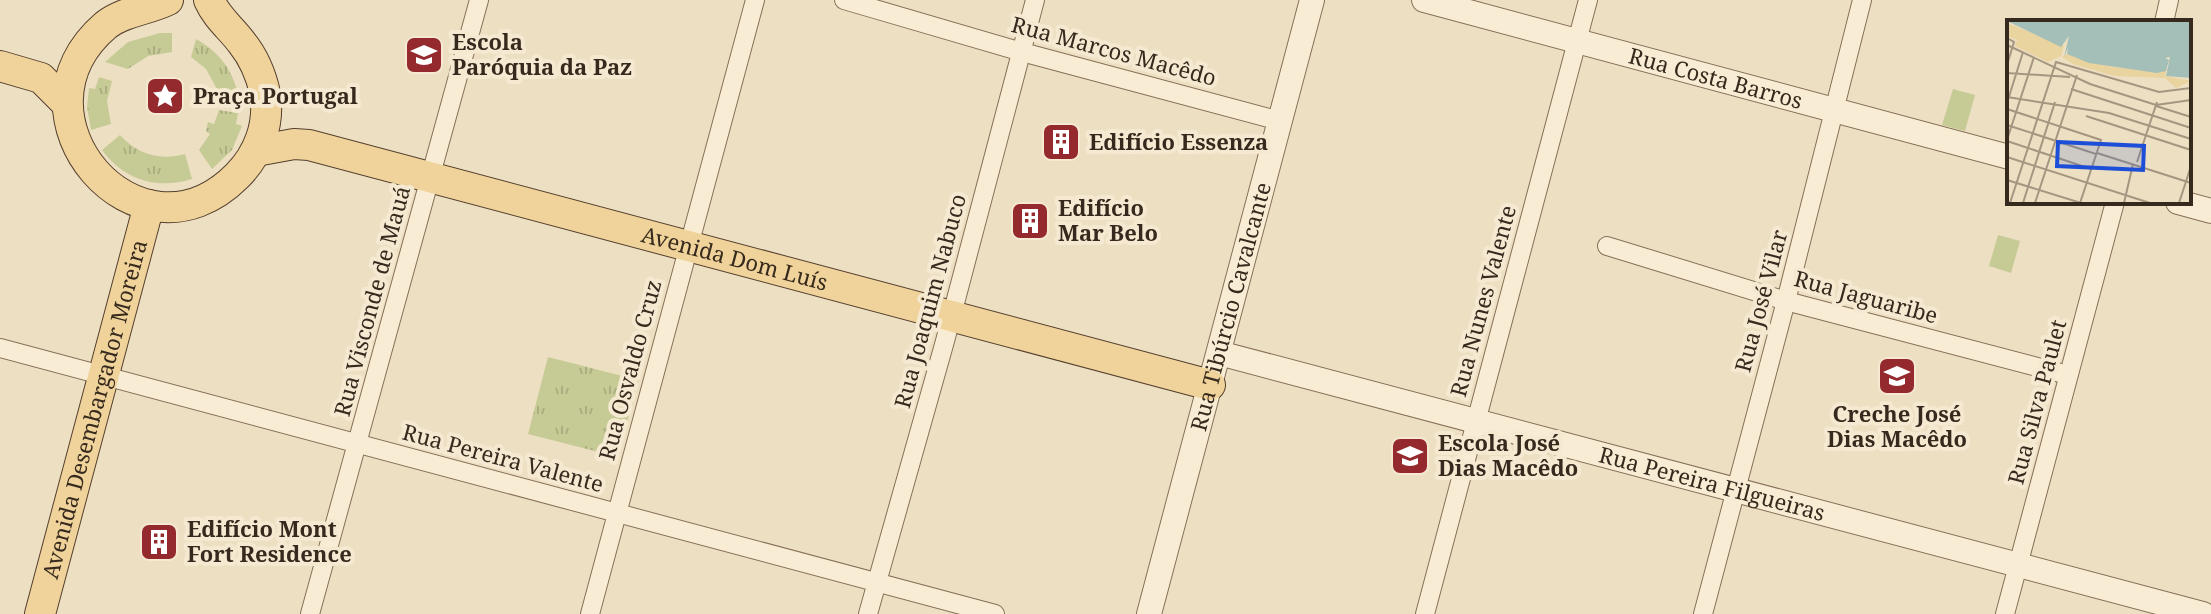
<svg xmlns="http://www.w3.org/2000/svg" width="2211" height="614" font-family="'Noto Serif',serif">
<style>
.grass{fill:url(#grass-tufts)}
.park{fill:#c6cb96}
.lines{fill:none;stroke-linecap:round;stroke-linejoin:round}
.minor-casing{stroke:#867059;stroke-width:20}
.tertiary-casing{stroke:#867059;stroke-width:26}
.primary-casing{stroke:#543f2e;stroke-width:32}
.minor{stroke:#f8edd4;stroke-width:18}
.tertiary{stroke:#f8edd4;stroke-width:24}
.primary{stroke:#f0d39a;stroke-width:30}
.labels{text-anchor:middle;stroke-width:8;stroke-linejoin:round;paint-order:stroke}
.poi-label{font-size:22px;font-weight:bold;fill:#36291d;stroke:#f5e9d1;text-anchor:start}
.street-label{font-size:22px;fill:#36291d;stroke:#f5e9d1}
.inset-road{fill:none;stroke:#a49680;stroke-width:2}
.view{fill:#1d4ed8;fill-opacity:0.15;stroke:#1d4ed8;stroke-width:4}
.inset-edge{fill:none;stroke:#36291d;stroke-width:4}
</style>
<defs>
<pattern id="grass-tufts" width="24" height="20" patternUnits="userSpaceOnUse" patternTransform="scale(2)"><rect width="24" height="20" fill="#c6cb96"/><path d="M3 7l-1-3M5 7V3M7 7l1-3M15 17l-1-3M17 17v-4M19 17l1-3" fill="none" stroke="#abae81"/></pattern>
</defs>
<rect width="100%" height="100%" fill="#eddfc2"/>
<!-- grass -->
<g class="grass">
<polygon points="160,33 172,33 172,52 148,56 128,69 105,62 128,42"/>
<path d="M 196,39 C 220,52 233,71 239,97 L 218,91 L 206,69 L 191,57 Z"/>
<polygon points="99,77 112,81 107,101 111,124 91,130 87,107 89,88 95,89"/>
<polygon points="219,110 238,113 236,124 242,126 232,150 212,169 199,150 210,134 206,131 208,122 214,124"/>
<path d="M 120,135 C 137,154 159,161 185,154 L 192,179 C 157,190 124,180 102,150 Z"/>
<polygon points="548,357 638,380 618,457 528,434"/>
</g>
<!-- park -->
<g class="park">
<polygon points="1953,89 1975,95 1965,131 1942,125"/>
<polygon points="1998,235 2020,241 2011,273 1989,266"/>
</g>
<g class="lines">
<defs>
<g id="minor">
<polyline points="844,0 1022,52 1280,121"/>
<polyline points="2164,22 2169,0"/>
<polyline points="1607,246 1786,301 2068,375"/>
<polyline points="0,348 995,614"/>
<polyline points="310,614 479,0"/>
<polyline points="590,614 755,0"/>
<polyline points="868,614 945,341 1035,0"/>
<polyline points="1425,614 1588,0"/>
<polyline points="1703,614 1786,301 1862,0"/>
<polyline points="2005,614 2115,202"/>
</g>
<g id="tertiary">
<path id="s1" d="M 1424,0 L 2009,157"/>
<polyline points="2178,202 2211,211"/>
<path id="s2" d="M 1219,353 L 2203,614"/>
<path id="s3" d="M 1149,614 L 1312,0"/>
</g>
<g id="primary">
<path d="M 168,0 C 148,10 124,11 106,25 C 0,115 138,275 237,176 C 259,154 270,124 265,93 C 261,75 254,58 242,43 C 231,28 217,18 209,0"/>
<polyline points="0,66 41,78 65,102"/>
<path id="s4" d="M 256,151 L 294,144 L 309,145 L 1210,385"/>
<path id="s5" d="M 40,614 L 149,205"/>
</g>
</defs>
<!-- minor casing -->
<use href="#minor" class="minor-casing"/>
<!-- tertiary casing -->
<use href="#tertiary" class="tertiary-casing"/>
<!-- primary casing -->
<use href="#primary" class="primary-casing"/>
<!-- minor -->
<use href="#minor" class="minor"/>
<!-- tertiary -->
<use href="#tertiary" class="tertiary"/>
<!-- primary -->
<use href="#primary" class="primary"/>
</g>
<!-- icons -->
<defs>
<symbol id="school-square" viewBox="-11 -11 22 22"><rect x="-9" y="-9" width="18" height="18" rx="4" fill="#942a2e" stroke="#f5e9d1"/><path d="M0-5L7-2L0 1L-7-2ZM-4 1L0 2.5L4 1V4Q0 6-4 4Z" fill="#fff"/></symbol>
<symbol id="sight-square" viewBox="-11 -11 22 22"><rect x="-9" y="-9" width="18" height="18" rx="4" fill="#942a2e" stroke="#f5e9d1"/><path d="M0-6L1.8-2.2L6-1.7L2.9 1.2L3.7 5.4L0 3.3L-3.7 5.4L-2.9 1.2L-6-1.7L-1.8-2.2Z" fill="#fff"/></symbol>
<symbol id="building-square" viewBox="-11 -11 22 22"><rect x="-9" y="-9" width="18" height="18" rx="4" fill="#942a2e" stroke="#f5e9d1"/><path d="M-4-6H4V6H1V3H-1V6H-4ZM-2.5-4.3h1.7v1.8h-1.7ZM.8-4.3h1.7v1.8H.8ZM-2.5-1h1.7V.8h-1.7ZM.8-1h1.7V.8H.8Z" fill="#fff"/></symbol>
</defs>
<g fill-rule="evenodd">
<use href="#school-square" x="402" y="33" width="44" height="44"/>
<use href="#sight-square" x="143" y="74" width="44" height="44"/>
<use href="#building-square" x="1039" y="120" width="44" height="44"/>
<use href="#building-square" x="1008" y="199" width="44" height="44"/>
<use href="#school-square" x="1875" y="354" width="44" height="44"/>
<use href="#school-square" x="1388" y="434" width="44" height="44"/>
<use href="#building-square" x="137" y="520" width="44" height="44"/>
</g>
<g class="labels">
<!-- poi labels -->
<g class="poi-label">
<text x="452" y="50">Escola<tspan x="452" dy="25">Paróquia da Paz</tspan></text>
<text x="193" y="104">Praça Portugal</text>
<text x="1089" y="150">Edifício Essenza</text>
<text x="1058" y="216">Edifício<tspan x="1058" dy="25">Mar Belo</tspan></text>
<text x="1897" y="422" text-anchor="middle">Creche José<tspan x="1897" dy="25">Dias Macêdo</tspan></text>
<text x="1438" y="451">Escola José<tspan x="1438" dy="25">Dias Macêdo</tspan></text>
<text x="187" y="537">Edifício Mont<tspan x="187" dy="25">Fort Residence</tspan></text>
</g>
<!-- street labels -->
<g class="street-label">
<text transform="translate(1114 51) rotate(15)" y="8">Rua Marcos Macêdo</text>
<text dy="8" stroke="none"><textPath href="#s1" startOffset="302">Rua Costa Barros</textPath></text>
<text dy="8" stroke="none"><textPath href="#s4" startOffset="494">Avenida Dom Luís</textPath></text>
<text transform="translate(1866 297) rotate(15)" y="8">Rua Jaguaribe</text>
<text transform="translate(372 301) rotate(-75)" y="8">Rua Visconde de Mauá</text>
<text transform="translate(930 301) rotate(-75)" y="8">Rua Joaquim Nabuco</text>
<text transform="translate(1483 301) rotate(-75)" y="8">Rua Nunes Valente</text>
<text transform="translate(1761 301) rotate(-75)" y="8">Rua José Vilar</text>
<text dy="8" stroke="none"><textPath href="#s3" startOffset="318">Rua Tibúrcio Cavalcante</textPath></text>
<text transform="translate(630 370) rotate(-75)" y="8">Rua Osvaldo Cruz</text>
<text transform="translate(2037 402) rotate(-75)" y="8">Rua Silva Paulet</text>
<text dy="8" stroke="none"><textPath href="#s5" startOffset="212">Avenida Desembargador Moreira</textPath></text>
<text transform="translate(503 458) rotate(15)" y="8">Rua Pereira Valente</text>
<text dy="8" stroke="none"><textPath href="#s2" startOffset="510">Rua Pereira Filgueiras</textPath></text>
</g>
</g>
<!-- overview -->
<g transform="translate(2007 20)">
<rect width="184" height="184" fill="#eddfc2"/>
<path d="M 0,3 L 57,26 L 54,36 L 41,42 L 8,26 L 10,20 L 0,16 ZM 60,34 L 106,47 L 159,51 L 158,56 L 184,61 L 169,68 L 158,58 L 107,56 L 66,44 L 55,37 Z" fill="#e9d39f"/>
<path d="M 0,1 L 184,1 L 184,58 L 159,56 L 163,37 L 158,38 L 162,40 L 159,51 L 150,53 L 82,43 L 60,34 L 61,28 L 57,37 L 62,16 L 54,27 Z" fill="#a4bfb7"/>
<path class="inset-road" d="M 0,18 L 7,22 L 0,45M 0,25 L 83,64 L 149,85 L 184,80M 0,53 L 63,57M 64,69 L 184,108M 0,77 L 102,93 L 184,119M 0,83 L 16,32M 149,86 L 184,97M 0,89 L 94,120 L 73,183M 79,96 L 184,130M 0,105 L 89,134M 0,120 L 27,37M 0,121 L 84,149M 90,133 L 184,163M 0,137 L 143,183M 130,142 L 150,82M 0,160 L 74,183M 3,183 L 49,42 L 152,72 L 184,68M 16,183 L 48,82M 28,183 L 70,55M 117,183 L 126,144M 172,183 L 184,146"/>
<path class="view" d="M 51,122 L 137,126 L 136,150 L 50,146 Z"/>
<rect width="184" height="184" class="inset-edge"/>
</g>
</svg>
